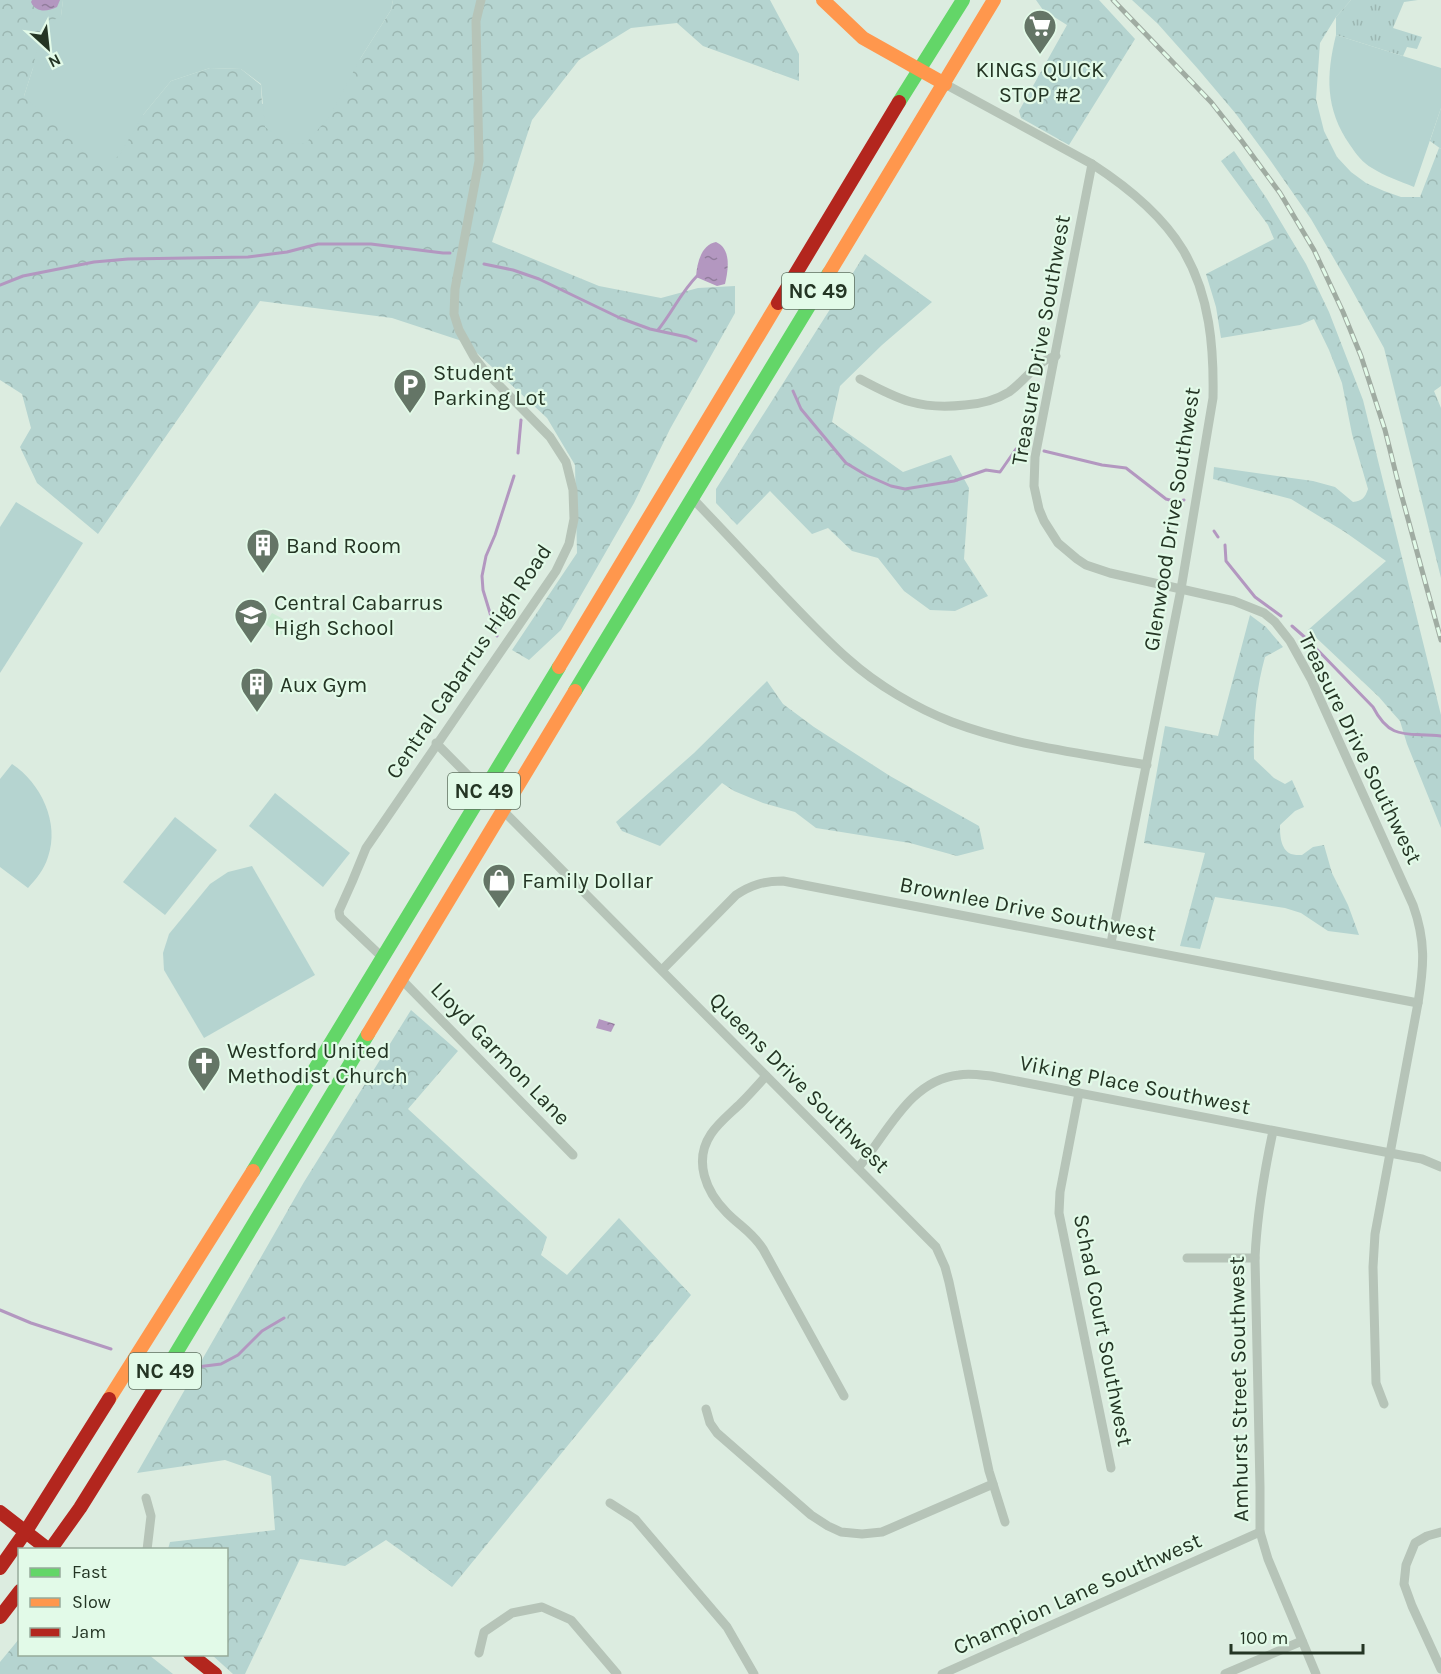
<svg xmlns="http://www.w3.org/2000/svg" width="1441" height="1674" font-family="Karla,sans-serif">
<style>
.grass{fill:url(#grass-tufts)}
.forest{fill:url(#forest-crowns)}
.green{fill:#b5d4d0}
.plaza{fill:#caecd2}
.water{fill:url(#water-ripples)}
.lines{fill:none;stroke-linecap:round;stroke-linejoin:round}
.stream{stroke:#b397c0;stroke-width:3}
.street{stroke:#b6c4b8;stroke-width:9}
.fast{stroke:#63d668;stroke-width:14}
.slow{stroke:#ff974d;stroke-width:14}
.jam{stroke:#b3261e;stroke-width:14}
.rail-casing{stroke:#a0aca2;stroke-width:5}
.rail{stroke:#e2fae8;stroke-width:3;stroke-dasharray:9;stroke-linecap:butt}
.labels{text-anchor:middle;stroke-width:4.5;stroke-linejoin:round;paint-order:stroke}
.shield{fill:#e2fae8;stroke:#5d705f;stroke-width:1.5}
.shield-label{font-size:21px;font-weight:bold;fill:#243524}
.poi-label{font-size:22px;fill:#243524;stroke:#e2fae8;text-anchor:start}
.street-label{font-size:22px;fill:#243524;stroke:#e2fae8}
</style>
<defs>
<pattern id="grass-tufts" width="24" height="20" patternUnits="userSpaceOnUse" patternTransform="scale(1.5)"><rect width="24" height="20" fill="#b5d4d0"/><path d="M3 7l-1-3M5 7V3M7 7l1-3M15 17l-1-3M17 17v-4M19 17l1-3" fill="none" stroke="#9cb7b2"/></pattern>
<pattern id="forest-crowns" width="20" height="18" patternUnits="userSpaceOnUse" patternTransform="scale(1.5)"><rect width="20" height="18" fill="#b5d4d0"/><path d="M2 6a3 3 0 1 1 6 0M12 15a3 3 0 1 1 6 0" fill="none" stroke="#9cb7b2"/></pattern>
<pattern id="water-ripples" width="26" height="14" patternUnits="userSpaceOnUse" patternTransform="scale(1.5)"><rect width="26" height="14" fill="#b397c0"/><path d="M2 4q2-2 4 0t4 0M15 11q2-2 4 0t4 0" fill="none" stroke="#917c9c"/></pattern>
</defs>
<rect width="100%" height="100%" fill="#dcece0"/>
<!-- grass -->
<g class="grass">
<polygon points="1351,0 1418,0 1404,2 1393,28 1422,37 1417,49 1407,47 1403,56 1336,35 1336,17"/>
<polygon points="1441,108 1441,149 1430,141"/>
</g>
<!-- forest -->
<g class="forest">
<polygon points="0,0 63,0 61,16 33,68 24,96 143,115 171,81 210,68 241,69 261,85 262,104 360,59 391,10 393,0 770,0 799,54 799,81 703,46 677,23 631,28 579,60 532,120 492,242 599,286 661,298 698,288 735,286 735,313 670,429 634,503 561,630 529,660 512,650 577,553 575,465 547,418 465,342 392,318 260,301 98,534 37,483 20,447 31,428 22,394 0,380"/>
<polygon points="1036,0 1099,0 1135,39 1069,145 1021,118 1019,111 1067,25 1043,10"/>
<polygon points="1132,0 1351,0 1336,17 1320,43 1316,99 1324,131 1337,157 1351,172 1366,183 1384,191 1401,197 1420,197 1439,148 1441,149 1441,386 1434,391 1441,408 1441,578 1384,348 1347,281 1311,219 1270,160 1236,114 1198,69 1158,24"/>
<path d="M 1234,151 L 1267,199 L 1306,264 L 1329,312 L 1363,400 L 1441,715 L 1441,828 L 1407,744 L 1400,721 L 1391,711 L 1379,697 L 1308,630 L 1386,561 L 1345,532 L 1291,499 L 1213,479 L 1214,467 L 1313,481 L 1335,487 L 1353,502 C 1362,501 1365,498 1368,489 L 1352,434 L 1342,383 L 1329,350 L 1314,319 L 1300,325 L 1221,338 L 1216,307 L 1206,274 L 1274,239 L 1268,225 L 1221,161 Z"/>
<polygon points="865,254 932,302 882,345 840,386 832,422 903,472 951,455 969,488 964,559 988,596 955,611 930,610 904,591 878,558 852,551 828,528 812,534 770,491 737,525 716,503 716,489"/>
<path d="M 1250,615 L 1266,627 L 1283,647 L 1265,657 C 1256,689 1253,725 1254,759 L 1274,778 L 1285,784 L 1292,780 L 1304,807 L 1295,811 L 1280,825 C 1280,834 1280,849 1291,854 C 1294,855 1298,855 1302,855 L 1313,847 L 1324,845 L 1332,873 L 1348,905 L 1359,935 L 1328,931 L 1301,913 L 1285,908 L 1215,897 L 1200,949 L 1180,946 L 1205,853 L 1144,843 L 1165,726 L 1218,736 Z"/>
<polygon points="767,681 783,704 814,727 890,776 979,826 984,849 957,856 910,843 816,828 795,812 763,803 734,791 722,783 660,846 622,831 616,822 694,753"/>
<polygon points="411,1010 458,1051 408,1109 547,1237 541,1255 567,1275 619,1218 691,1295 452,1587 386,1540 345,1566 300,1559 245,1674 233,1674 212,1655 226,1654 226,1550 168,1549 170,1542 275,1530 271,1476 225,1460 137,1473 304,1182"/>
<polygon points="19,1639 20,1654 149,1655 173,1674 0,1674 0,1662"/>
</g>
<!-- green -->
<g class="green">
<polygon points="63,0 393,0 391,10 360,59 330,116 305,144 286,143 265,127 261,84 241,69 210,68 171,81 143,115 120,154 104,170 24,96 33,68 41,27 61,16"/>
<path d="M 1336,35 L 1441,68 L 1441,108 L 1414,187 C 1400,181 1384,176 1372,168 C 1363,163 1356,154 1350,145 C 1325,109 1326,75 1336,35 Z"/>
<polygon points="16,502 83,543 0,673 0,527"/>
<path d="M 12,764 C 41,783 60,823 48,857 C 44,870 36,879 28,888 L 0,867 L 0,779 Z"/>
<polygon points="275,793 350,853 323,887 249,826"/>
<polygon points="175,817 217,850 165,915 123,882"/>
<polygon points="252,866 315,975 204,1038 164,970 163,953 169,934 210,884 228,872"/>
</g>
<!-- plaza -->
<polygon class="plaza" points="272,613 289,622 281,635 265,624"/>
<!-- water -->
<g class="water">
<path d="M 32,0 L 60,0 L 57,7 C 47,12 36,13 31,2 Z"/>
<path d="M 716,242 C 732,249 728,271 725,284 L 717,286 L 696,277 C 697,263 701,245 716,242 Z"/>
<polygon points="599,1019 615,1024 611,1032 596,1028"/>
</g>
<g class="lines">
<!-- stream -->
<g class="stream">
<polyline points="484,264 513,270 539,279 620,318 650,329 687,337 696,341"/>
<polyline points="0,285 23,276 94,262 128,259 248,257 287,252 318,244 371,244 443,253 450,253"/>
<path d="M 658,330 C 672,313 681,292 697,276"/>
<polyline points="793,391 801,409 846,463 866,475 891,486 905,489 911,488 954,481 986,470 1000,472 1016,449 1026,448"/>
<polyline points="1044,451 1102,465 1126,468 1166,499 1177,502 1184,500"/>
<polyline points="518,453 521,420"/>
<polyline points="1214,531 1218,537"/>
<polyline points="1225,545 1226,561 1255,597 1281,616"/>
<path d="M 1292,626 L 1308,640 L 1373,707 C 1391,742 1408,732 1441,736"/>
<polyline points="497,636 483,590 482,576 486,556 495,535 514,476"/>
<polyline points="0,1310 31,1323 111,1349"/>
<polyline points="197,1367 221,1364 238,1355 262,1331 284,1318"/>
</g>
<!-- street -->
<g class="street">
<path d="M 945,84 L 1092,164 C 1126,186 1162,215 1183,250 C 1210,295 1214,348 1213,398 L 1181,589 L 1111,943"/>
<path d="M 1092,164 L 1035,457 L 1034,486 L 1039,509 L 1044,521 L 1058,543 L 1077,559 L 1086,565 L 1110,573 L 1234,601 L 1264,613 L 1275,622 L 1290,641 L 1311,679 L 1413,905 C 1426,941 1424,966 1418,1003 L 1375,1234 L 1373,1267 L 1376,1383 L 1384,1404"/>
<path d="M 860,379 C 899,400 920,410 965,405 C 980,404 996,400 1009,392 C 1025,381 1036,361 1056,356"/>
<path d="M 693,499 C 721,528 749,558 777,588 C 800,612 823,637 848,659 C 877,685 916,708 952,722 C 1013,745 1083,754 1147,765"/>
<polyline points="436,743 936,1247 945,1267 949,1282 989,1471 1005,1522"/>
<polyline points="382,957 340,917 339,911 352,882 366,848 556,571 569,544 574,519 573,490 566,462 550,437 485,371 474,357 459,330 454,314 455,289 479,161 476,21 481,0"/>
<path d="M 662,970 L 736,895 C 751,885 764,881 783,881 C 995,922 1207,962 1418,1003"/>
<polyline points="401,979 573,1155"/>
<path d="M 766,1076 C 758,1085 749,1095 741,1103 C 731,1113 719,1122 711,1134 C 693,1161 706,1192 727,1213 C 741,1227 752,1232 763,1249 L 844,1396"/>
<polyline points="1079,1093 1060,1192 1059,1213 1111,1468"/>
<path d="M 1273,1131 C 1264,1173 1257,1214 1255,1258 L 1260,1487 L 1260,1532 L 1268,1559 L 1316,1674"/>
<path d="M 858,1168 C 887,1135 909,1080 959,1075 C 969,1073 981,1075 991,1076 L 1390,1153 L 1422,1159 L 1441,1167"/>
<polyline points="1187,1258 1255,1258"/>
<polyline points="706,1409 710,1423 717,1433 811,1515 828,1526 841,1532 862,1534 882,1532 993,1484"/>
<polyline points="146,1498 151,1516 147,1550"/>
<polyline points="610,1503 635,1519 727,1627 754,1674"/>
<polyline points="1441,1532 1427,1536 1415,1543 1406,1565 1404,1584 1412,1606 1441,1669"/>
<polyline points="479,1653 484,1632 512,1613 542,1607 571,1620 617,1674"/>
<polyline points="942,1674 1260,1532"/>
<polyline points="1225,1674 1302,1641"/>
</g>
<!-- fast -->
<g class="fast">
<polyline points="899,102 963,0"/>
<polyline points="575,691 829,273"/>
<polyline points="253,1171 559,667"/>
<polyline points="158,1383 368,1034"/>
</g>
<!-- slow -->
<g class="slow">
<polyline points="823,0 863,38 945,84"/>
<polyline points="829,273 994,0"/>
<polyline points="559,667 778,303"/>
<polyline points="368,1034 575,691"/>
<polyline points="109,1399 253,1171"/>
</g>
<!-- jam -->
<g class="jam">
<polyline points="778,303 899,102"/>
<polyline points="0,1512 49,1550"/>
<polyline points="50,1550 80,1508 158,1383"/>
<polyline points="0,1568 26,1531 109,1399"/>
<polyline points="0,1617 20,1591"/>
<polyline points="190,1654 215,1674"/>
</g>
<defs>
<polyline id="rail" points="1113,0 1211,102 1241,140 1280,193 1314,250 1343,312 1361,356 1385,430 1399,486 1441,640"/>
</defs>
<!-- rail casing -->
<use href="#rail" class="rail-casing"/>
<!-- rail -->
<use href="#rail" class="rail"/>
</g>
<!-- icons -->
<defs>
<symbol id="supermarket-pin" viewBox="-11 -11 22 30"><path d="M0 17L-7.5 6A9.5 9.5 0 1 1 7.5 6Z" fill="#647566" stroke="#e2fae8"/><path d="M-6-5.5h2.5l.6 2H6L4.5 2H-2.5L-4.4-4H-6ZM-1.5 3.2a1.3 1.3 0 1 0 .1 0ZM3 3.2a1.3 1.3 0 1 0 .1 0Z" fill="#fff"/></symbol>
<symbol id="parking-pin" viewBox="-11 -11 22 30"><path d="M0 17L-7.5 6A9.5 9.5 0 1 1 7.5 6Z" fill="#647566" stroke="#e2fae8"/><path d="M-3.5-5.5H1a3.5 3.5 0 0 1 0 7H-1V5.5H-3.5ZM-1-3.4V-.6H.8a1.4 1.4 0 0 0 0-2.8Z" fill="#fff"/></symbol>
<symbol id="building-pin" viewBox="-11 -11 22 30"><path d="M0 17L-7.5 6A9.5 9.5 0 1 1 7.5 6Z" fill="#647566" stroke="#e2fae8"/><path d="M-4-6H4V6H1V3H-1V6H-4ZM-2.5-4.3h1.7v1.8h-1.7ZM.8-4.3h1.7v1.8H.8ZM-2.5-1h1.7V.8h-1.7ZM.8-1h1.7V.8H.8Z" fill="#fff"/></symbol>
<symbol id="school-pin" viewBox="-11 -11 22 30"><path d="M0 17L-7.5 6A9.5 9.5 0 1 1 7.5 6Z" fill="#647566" stroke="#e2fae8"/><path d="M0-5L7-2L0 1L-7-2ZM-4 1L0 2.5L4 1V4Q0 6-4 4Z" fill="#fff"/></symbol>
<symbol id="shop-pin" viewBox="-11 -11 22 30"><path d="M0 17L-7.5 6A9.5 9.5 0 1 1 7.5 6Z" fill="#647566" stroke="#e2fae8"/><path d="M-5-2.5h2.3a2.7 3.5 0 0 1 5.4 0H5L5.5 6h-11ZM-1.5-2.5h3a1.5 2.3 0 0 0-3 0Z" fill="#fff"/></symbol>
<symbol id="church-pin" viewBox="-11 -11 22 30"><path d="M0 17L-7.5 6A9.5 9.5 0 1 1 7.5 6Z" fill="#647566" stroke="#e2fae8"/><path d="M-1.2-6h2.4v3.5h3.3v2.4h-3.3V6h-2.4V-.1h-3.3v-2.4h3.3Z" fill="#fff"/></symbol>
</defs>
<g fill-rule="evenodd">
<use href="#supermarket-pin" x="1021" y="7" width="38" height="52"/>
<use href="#parking-pin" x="391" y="366" width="38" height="52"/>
<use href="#building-pin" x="244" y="526" width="38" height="52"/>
<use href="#school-pin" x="232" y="596" width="38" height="52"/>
<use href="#building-pin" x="238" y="665" width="38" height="52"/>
<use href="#shop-pin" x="480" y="861" width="38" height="52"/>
<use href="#church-pin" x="185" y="1044" width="38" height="52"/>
</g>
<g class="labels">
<!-- shield labels -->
<g class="shield">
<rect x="782" y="273" width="72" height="36" rx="4.5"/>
<rect x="448" y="773" width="72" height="36" rx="4.5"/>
<rect x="129" y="1353" width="72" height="36" rx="4.5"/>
</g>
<g class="shield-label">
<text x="818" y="298">NC 49</text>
<text x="484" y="798">NC 49</text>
<text x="165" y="1378">NC 49</text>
</g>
<!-- poi labels -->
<g class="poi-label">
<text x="1040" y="77" text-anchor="middle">KINGS QUICK<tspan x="1040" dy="25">STOP #2</tspan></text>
<text x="433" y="380">Student<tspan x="433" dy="25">Parking Lot</tspan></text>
<text x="286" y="553">Band Room</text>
<text x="274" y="610">Central Cabarrus<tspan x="274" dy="25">High School</tspan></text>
<text x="280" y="692">Aux Gym</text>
<text x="522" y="888">Family Dollar</text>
<text x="227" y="1058">Westford United<tspan x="227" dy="25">Methodist Church</tspan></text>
</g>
<!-- street labels -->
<g class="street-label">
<text transform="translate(1040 340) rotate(-80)" y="8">Treasure Drive Southwest</text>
<text transform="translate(1171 519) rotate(-81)" y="8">Glenwood Drive Southwest</text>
<text transform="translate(468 661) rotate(-56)" y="8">Central Cabarrus High Road</text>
<text transform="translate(1361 748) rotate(64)" y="8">Treasure Drive Southwest</text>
<text transform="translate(1028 908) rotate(11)" y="8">Brownlee Drive Southwest</text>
<text transform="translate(501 1053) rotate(46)" y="8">Lloyd Garmon Lane</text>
<text transform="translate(800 1082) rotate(45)" y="8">Queens Drive Southwest</text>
<text transform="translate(1135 1084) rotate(11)" y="8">Viking Place Southwest</text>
<text transform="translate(1104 1330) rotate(79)" y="8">Schad Court Southwest</text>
<text transform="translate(1238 1389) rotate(-91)" y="8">Amhurst Street Southwest</text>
<text transform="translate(1077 1593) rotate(-24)" y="8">Champion Lane Southwest</text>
</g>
</g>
<!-- legend -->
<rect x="18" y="1548" width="210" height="108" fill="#e2fae8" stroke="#96ab9a" stroke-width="1.5"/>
<rect x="30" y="1568" width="30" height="9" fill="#63d668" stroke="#96ab9a" stroke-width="1.5"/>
<text x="72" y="1578" font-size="18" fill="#243524">Fast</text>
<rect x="30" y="1598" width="30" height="9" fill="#ff974d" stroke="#96ab9a" stroke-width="1.5"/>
<text x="72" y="1608" font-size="18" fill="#243524">Slow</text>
<rect x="30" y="1628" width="30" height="9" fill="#b3261e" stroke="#96ab9a" stroke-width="1.5"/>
<text x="72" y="1638" font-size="18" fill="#243524">Jam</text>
<!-- north arrow -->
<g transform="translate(48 48) rotate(153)" stroke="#e2fae8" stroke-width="4.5" paint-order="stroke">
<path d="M0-4.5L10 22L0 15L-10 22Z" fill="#243524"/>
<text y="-9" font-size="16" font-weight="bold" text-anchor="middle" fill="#243524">N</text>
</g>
<!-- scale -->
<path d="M1231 1644v9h132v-9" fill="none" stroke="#243524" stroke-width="3"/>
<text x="1240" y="1644" font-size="18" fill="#243524" stroke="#e2fae8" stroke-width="4.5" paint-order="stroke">100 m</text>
</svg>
